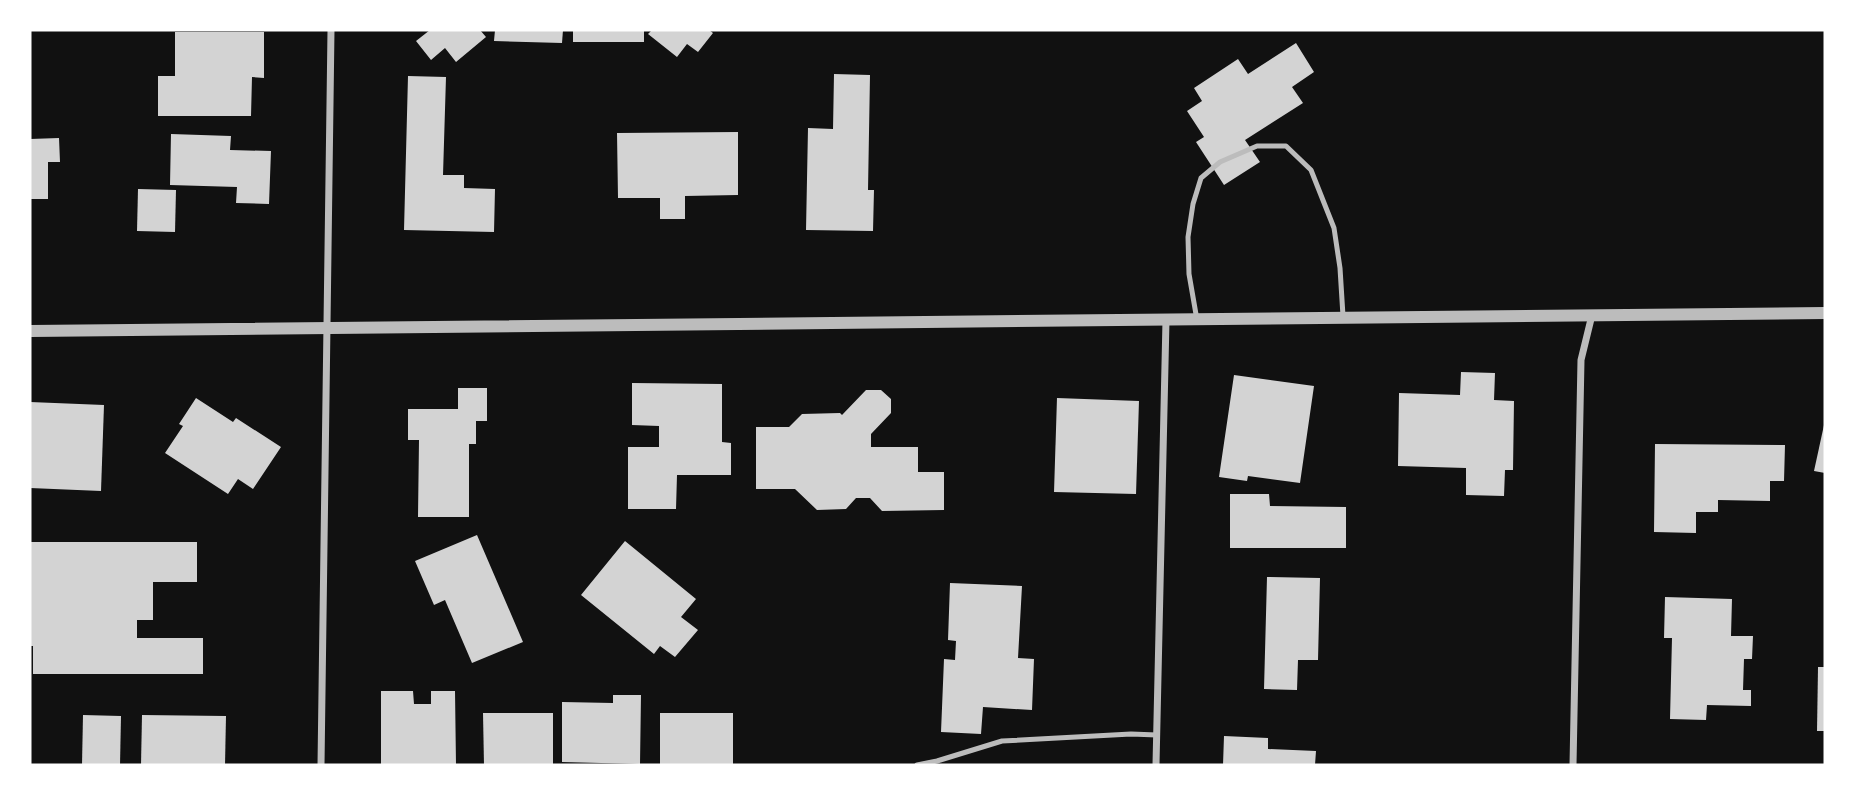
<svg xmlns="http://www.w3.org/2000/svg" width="1855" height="795" font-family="Signika,sans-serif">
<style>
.building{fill:#d3d3d3}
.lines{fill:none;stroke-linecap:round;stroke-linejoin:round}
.service{stroke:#bcbcbc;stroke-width:5}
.minor{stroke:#bcbcbc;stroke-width:7}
.tertiary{stroke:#bcbcbc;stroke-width:12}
</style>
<rect width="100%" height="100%" fill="#111"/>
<!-- building -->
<g class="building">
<polygon points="430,30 480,30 486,37 456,62 445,48 431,60 416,41"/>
<polygon points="495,30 563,30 562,43 494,41"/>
<rect x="573" y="30" width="71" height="12"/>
<polygon points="652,30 709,30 713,33 698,52 687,44 677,57 648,34"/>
<polygon points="175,32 264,32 264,78 252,77 251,116 158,116 158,76 175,76"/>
<polygon points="1296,43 1314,72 1292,87 1303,103 1245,140 1260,162 1224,185 1196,142 1204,137 1187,111 1202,101 1194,88 1238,59 1248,74"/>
<polygon points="834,74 870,75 868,190 874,190 873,231 806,230 808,128 833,129"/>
<polygon points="408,76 446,77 443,175 464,175 464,188 495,189 494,232 404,230"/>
<polygon points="738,132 738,195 685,196 685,219 660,219 660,198 618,198 617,133"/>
<polygon points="171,134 231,136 230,150 271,151 269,204 236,203 237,187 170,185"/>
<polygon points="59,138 60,162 48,162 48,199 30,199 30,139"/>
<polygon points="138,189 176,190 175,232 137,231"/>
<polygon points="1461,372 1495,373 1494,400 1514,401 1513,470 1505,470 1504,496 1466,495 1466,468 1398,466 1399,393 1460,395"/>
<polygon points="1234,375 1314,386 1300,483 1248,476 1247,481 1219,477"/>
<polygon points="632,383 722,384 722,442 731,443 731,475 677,475 676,509 628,509 628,447 659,447 659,426 632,425"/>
<polygon points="458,388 487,388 487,421 476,421 476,444 469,444 469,517 418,517 419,440 408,440 408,409 458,409"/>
<polygon points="866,390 881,390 891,399 891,413 871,434 871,447 918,447 918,472 944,472 944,510 882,511 870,498 856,498 846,509 817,510 795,489 756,489 756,427 789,427 802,414 840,413 842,415"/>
<polygon points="196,398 233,422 236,418 281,447 253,489 238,479 228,494 165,453 183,426 179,424"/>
<polygon points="1057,398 1139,401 1136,494 1054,492"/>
<polygon points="30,402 104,405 101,491 30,488"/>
<polygon points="1824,425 1825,425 1825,473 1814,471"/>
<polygon points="1655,444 1785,445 1784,481 1770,481 1770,501 1718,500 1718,512 1696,512 1696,533 1654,532"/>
<polygon points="1230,494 1269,494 1270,506 1346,507 1346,548 1230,548"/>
<polygon points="477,535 523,642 472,663 445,600 434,605 415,561"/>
<polygon points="625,541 696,599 681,617 698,630 675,657 660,646 654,654 581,595"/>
<polygon points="30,542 197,542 197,582 153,582 153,620 137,620 137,638 203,638 203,674 33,674 33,646 30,646"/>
<polygon points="1267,577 1320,578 1318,660 1298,660 1297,690 1264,689"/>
<polygon points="950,583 1022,586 1018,658 1034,659 1032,710 983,707 981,734 941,732 944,659 955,660 956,641 948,640"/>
<polygon points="1665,597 1732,599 1731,636 1753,636 1752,659 1744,659 1743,690 1751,690 1751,706 1707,705 1706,720 1670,719 1672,638 1664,638"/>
<polygon points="1818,667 1825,667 1825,731 1817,731"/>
<polygon points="381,691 413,691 414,704 431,704 431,691 455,691 456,765 381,765"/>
<polygon points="613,695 641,695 640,764 562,762 562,702 613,703"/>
<polygon points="483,713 553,713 553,765 484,765"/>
<rect x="660" y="713" width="73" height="52"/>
<polygon points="83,715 121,716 120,765 82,765"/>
<polygon points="142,715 226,716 225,765 141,765"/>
<polygon points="1224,736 1268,738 1268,749 1316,751 1315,765 1223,765"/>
</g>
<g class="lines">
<!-- service -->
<g class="service">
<polyline points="1197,320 1189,274 1188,237 1193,204 1201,178 1220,162 1257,146 1286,146 1311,170 1334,228 1340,268 1343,316"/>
<polyline points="917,765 937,761 1002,741 1131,734 1157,735"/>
</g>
<!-- minor -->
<g class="minor">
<polyline points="321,765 331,30"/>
<polyline points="1156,765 1166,320"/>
<polyline points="1573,765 1581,360 1592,315"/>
</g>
<!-- tertiary -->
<polyline class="tertiary" points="30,331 1825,313"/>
</g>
<!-- border -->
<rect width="1855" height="795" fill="none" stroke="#ffffff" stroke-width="63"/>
</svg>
